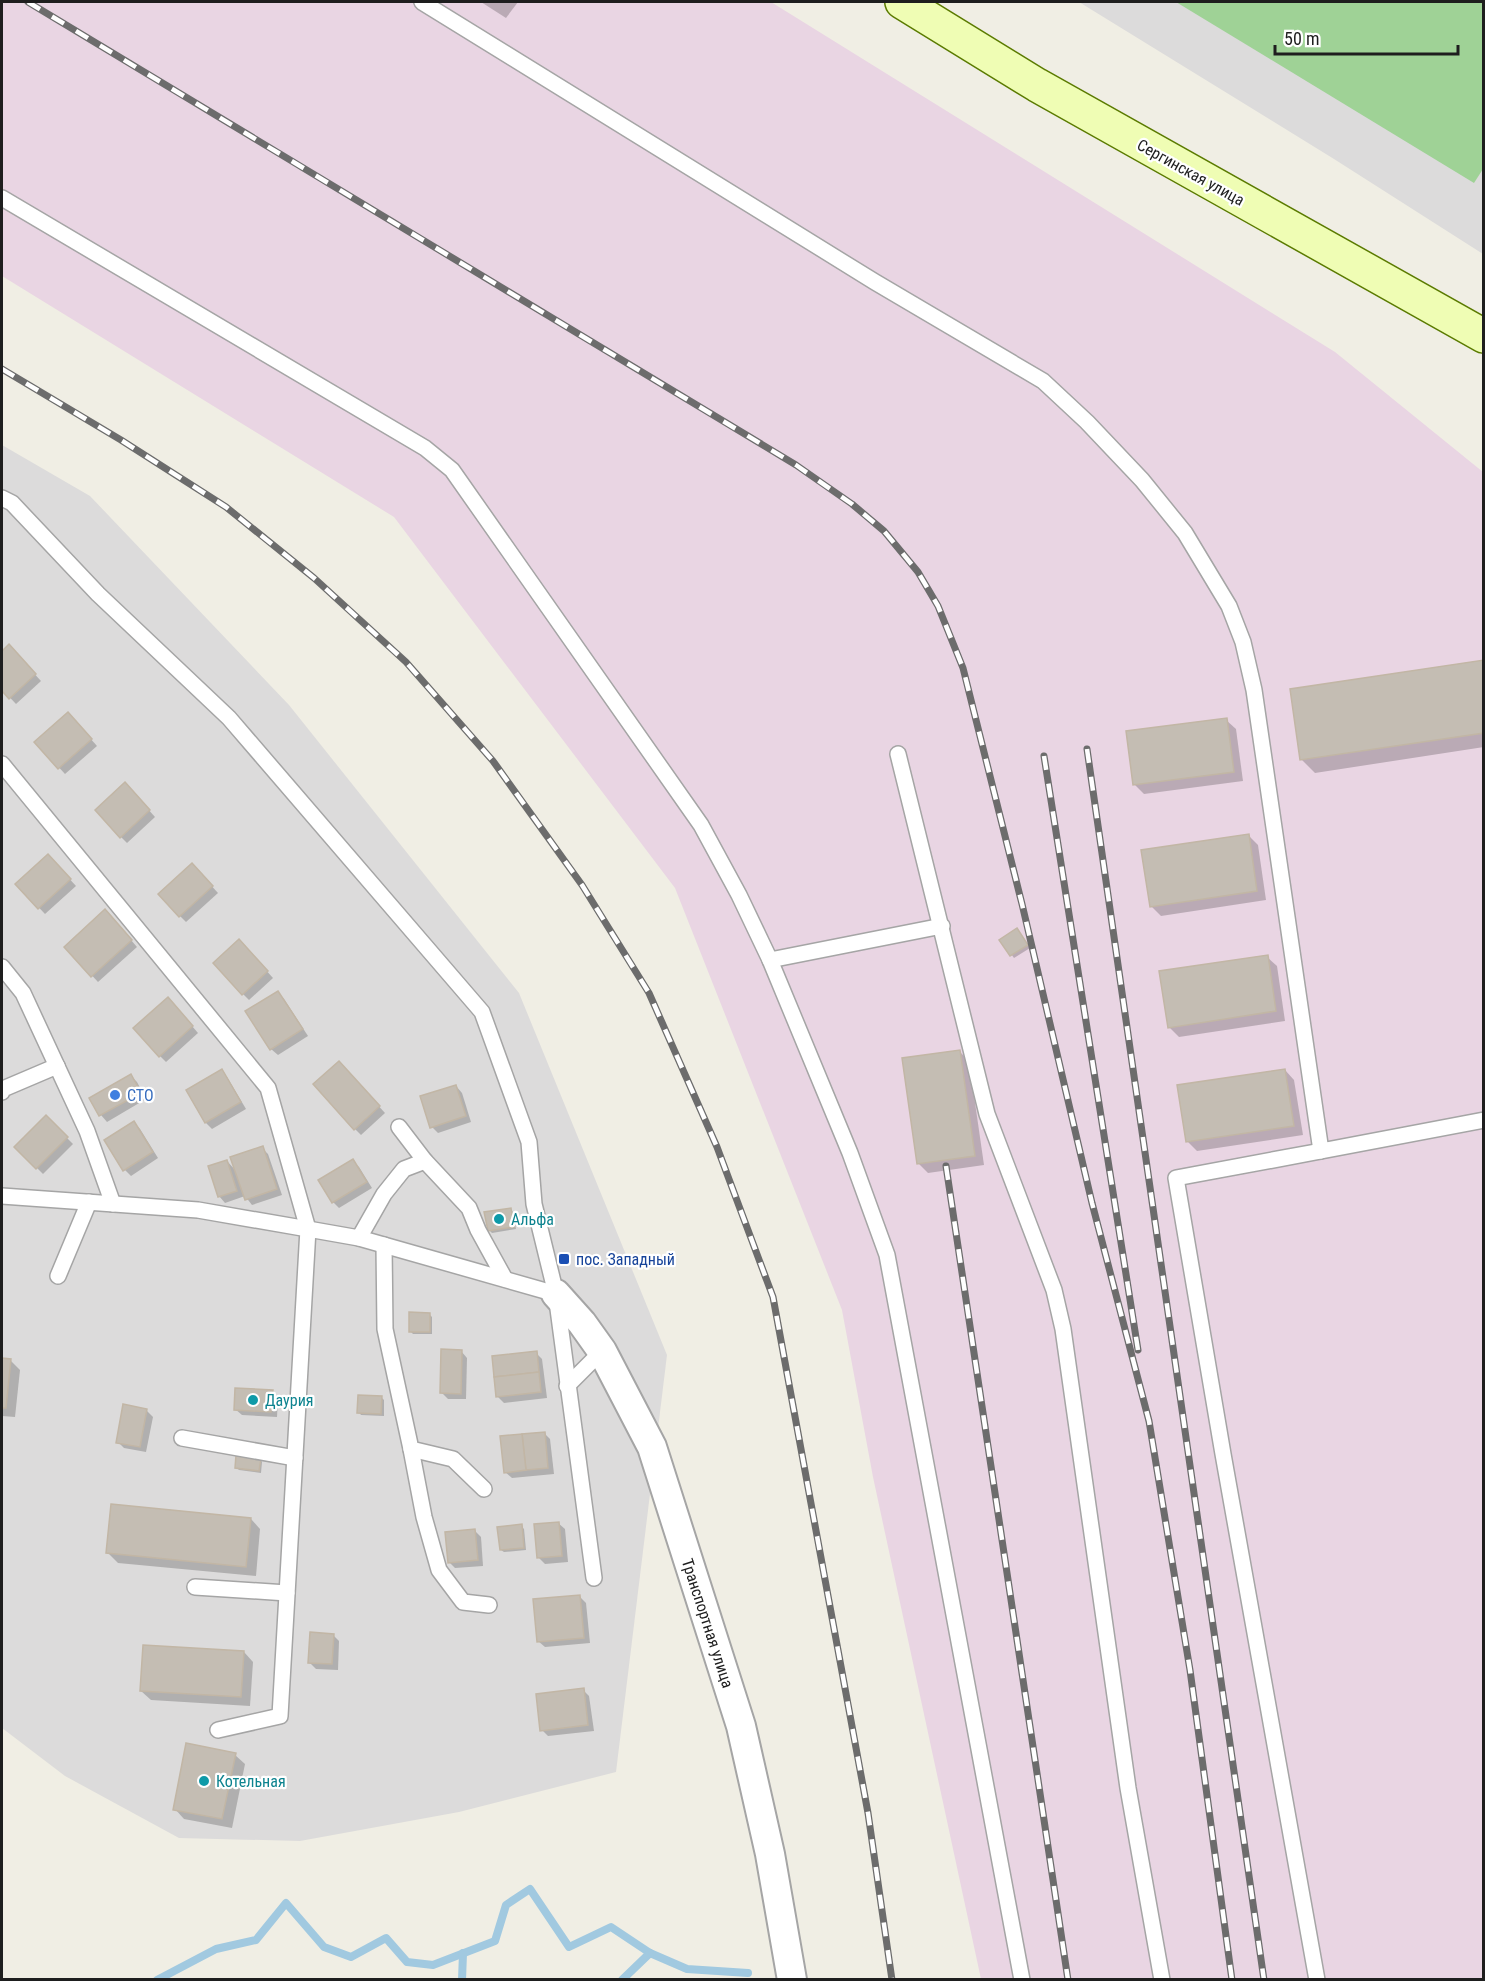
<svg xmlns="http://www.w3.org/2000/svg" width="1485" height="1981" font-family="'Roboto Condensed',sans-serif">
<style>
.residential{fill:#dcdbdb}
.industrial{fill:#e9d5e3}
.forest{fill:#9fd296}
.shadow{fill:#0003}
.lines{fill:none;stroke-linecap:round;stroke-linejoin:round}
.stream{stroke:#a1c9e0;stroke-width:8}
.building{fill:#c4bdb3;stroke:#c2b6a5;stroke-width:1.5}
.service-casing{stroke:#a5a5a5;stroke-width:18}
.minor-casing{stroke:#a5a5a5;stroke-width:32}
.secondary-casing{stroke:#5b7b00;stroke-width:36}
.service{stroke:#fff;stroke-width:15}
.minor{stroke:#fff;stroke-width:28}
.secondary{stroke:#effdb4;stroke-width:33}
.rail-casing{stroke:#6c6c6c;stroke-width:7}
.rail{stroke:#fff;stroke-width:4.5;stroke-dasharray:14;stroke-linecap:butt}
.shop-dot{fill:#3f7fe0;stroke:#fff;stroke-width:2}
.culture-dot{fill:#0f9aa8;stroke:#fff;stroke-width:2}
.transit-dot{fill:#1a4fb4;stroke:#fff;stroke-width:2}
.labels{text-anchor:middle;stroke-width:4.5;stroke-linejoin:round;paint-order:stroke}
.street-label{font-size:16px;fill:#1e1e1e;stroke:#fff}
.shop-label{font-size:16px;fill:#366cbe;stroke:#fff;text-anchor:start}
.culture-label{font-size:16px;fill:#0d838f;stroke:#fff;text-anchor:start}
.transit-label{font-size:16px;fill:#164399;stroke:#fff;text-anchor:start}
</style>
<rect width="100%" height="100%" fill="#f0eee4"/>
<!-- residential -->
<g class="residential">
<polygon points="1079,2 1483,2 1483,254 1334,159"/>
<polygon points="2,445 90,496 289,705 519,993 667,1355 616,1772 459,1812 300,1841 179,1838 65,1776 2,1728"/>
</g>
<!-- industrial -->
<polygon class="industrial" points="2,2 771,2 1335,352 1483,472 1483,1979 981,1979 873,1477 842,1310 675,888 394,517 2,276"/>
<!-- forest -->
<polygon class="forest" points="1176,2 1483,2 1483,169 1474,183"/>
<!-- shadow -->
<g class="shadow">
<polygon points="481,2 518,2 506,18"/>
<polygon points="9,646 41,681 16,704 2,689 2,653"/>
<polygon points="1484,662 1484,747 1315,773 1302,760"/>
<polygon points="74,720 97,746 65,774 36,742"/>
<polygon points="1226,720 1236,729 1243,781 1144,794 1134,784"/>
<polygon points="131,790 155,817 127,843 121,837"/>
<polygon points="1248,835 1258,845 1266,900 1161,916 1151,906"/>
<polygon points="54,862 76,886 45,914 17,884"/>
<polygon points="198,871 218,893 186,922 180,916"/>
<polygon points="111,917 137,947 98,982 66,947"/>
<polygon points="1019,932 1030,948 1014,958 1001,940"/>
<polygon points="245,947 273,978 249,1000 243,994"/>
<polygon points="1267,957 1277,966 1285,1021 1179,1037 1169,1027"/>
<polygon points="278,993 284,999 308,1036 278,1055 271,1049"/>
<polygon points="174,1005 198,1033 166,1062 160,1056"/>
<polygon points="959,1051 969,1061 984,1165 928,1173 919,1164"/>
<polygon points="345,1069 385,1113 361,1135 355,1129"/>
<polygon points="1285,1070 1294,1080 1303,1135 1197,1151 1188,1142"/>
<polygon points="221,1071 227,1077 246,1109 212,1129 206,1123 188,1090"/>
<polygon points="131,1076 137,1082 146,1099 107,1122 101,1115 91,1098"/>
<polygon points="456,1086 462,1093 471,1122 438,1133 432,1127"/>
<polygon points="46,1117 73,1144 43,1174 16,1147"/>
<polygon points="133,1122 140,1129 158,1158 131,1176 125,1170"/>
<polygon points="262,1148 268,1154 282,1195 252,1205 245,1196 225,1203 219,1196 227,1161 236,1171"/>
<polygon points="352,1161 359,1167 372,1188 339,1208 333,1202"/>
<polygon points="510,1209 513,1212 516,1229 492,1233 489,1230"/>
<polygon points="429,1314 432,1317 432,1334 413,1334 410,1331"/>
<polygon points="461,1351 467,1358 466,1399 448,1399 442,1393"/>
<polygon points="536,1353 542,1359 547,1398 504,1403 498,1397"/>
<polygon points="2,1360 11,1361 20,1370 15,1417 2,1416"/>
<polygon points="272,1392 278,1398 277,1417 242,1415 235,1409"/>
<polygon points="381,1397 384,1400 384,1416 361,1415 359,1412"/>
<polygon points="147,1411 153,1417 146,1452 124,1448 118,1442"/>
<polygon points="544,1433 550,1439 554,1474 512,1478 505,1472"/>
<polygon points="260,1459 262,1462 261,1473 239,1470 236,1467"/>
<polygon points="251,1519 260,1529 256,1576 118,1563 108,1553"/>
<polygon points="558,1523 565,1529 568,1562 545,1564 539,1558"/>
<polygon points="521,1526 524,1529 526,1550 504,1552 501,1550"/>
<polygon points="475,1531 481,1537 483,1566 455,1568 449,1562"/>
<polygon points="580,1597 586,1603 590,1643 545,1647 538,1641"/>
<polygon points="333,1635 339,1641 338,1670 316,1669 310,1663"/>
<polygon points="244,1652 253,1662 250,1706 151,1700 141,1691"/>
<polygon points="583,1690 589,1696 594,1731 548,1736 542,1730"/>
<polygon points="235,1755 245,1764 232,1828 184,1819 175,1809"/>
</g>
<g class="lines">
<!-- stream -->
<g class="stream">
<polyline points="157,1980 216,1949 256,1940 286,1903 324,1947 351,1957 386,1938 407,1962 433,1965 495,1941 506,1905 530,1889 569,1947 611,1927 650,1953 687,1969 748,1973"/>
<polyline points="462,1980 463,1953"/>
<polyline points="622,1980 650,1953"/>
</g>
</g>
<!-- building -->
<g class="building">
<polygon points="9,644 36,674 9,699 2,691 2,651"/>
<polygon points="1484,660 1484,733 1300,760 1290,689"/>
<polygon points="68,712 92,739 58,769 34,742"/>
<polygon points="1227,718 1234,772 1133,785 1126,731"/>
<polygon points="125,782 150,810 120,838 95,810"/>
<polygon points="1249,834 1257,891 1150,907 1141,850"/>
<polygon points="48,854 71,879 38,909 15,884"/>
<polygon points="192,863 213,886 179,917 158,894"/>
<polygon points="105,909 132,940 91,977 64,947"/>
<polygon points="1017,928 1028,945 1010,956 999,940"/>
<polygon points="239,939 268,971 242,995 213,963"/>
<polygon points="1268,955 1276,1011 1168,1028 1159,971"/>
<polygon points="278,991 303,1029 270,1050 245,1011"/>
<polygon points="168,997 193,1026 159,1057 133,1028"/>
<polygon points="960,1050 975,1156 917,1164 902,1058"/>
<polygon points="339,1061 380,1106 354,1130 313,1084"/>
<polygon points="222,1069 241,1102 205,1123 186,1090"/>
<polygon points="1285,1069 1294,1126 1186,1142 1177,1085"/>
<polygon points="131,1074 141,1093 99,1116 89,1098"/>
<polygon points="456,1085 466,1116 430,1128 420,1096"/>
<polygon points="46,1115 68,1137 36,1169 14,1147"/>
<polygon points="134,1121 153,1152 123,1171 104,1140"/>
<polygon points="263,1146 277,1189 245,1200 230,1157"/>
<polygon points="353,1159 367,1182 332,1203 318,1180"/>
<polygon points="227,1160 237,1191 218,1197 208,1166"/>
<polygon points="511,1208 514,1227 488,1231 484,1212"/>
<polygon points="409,1312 430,1313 430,1332 409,1332"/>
<polygon points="441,1349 462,1350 461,1394 440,1393"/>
<polygon points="537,1351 539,1372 494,1377 492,1356"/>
<polygon points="2,1358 11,1359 6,1408 2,1408"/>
<polygon points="539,1372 541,1392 496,1397 494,1377"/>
<polygon points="235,1388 273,1390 271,1412 234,1410"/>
<polygon points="358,1395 382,1396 381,1414 357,1413"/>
<polygon points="123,1404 147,1409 140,1447 116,1443"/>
<polygon points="545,1432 548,1468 526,1470 522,1434"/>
<polygon points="522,1434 526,1470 504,1473 500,1436"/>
<polygon points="236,1455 261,1458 259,1471 235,1468"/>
<polygon points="111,1504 251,1518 246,1567 106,1553"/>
<polygon points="559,1522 562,1556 537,1558 534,1524"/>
<polygon points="522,1524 524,1548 500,1550 497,1527"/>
<polygon points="475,1529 478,1560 448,1563 445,1532"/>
<polygon points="580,1595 584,1638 537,1642 533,1599"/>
<polygon points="310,1632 334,1634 332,1664 308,1663"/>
<polygon points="143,1645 244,1651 241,1697 140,1691"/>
<polygon points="584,1688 588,1725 540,1731 536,1694"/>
<polygon points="186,1743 236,1753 222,1819 173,1810"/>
</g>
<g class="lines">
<defs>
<g id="service">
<polyline points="422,2 875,282 1043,381 1087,422 1142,480 1185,533 1229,606 1243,642 1254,690 1321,1151 1484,1120"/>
<polyline points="2,198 425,448 452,470 701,825 739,895 770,960 850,1153 887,1255 1022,1980"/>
<polyline points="2,498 12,503 98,594 229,718 482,1012 529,1142 534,1204 556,1294 594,1578"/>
<polyline points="898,754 987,1114 1054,1290 1063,1329 1128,1788 1162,1980"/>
<polyline points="2,764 268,1088 308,1229 280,1716 218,1730"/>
<polyline points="770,960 942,926"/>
<polyline points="2,967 23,993 87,1131 113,1204"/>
<polyline points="2,1092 3,1089 57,1066"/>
<polyline points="399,1127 425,1161 469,1208 478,1230 505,1279"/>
<polyline points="2,1196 198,1210 308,1229 359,1238 556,1294"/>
<polyline points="359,1238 384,1194 404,1169 425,1161"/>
<polyline points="384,1245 385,1329 411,1449 453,1459 484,1489"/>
<polyline points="58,1276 89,1202"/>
<polyline points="567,1386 602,1351"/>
<polyline points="182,1438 295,1458"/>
<polyline points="411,1449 424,1517 439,1570 463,1602 489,1605"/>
<polyline points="195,1587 287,1593"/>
<polyline points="1317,1980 1223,1454 1176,1178 1321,1151"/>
</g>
<polyline id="minor" points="556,1294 582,1323 602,1351 652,1447 741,1726 770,1854 792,1980"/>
<polyline id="secondary" points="902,2 1037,85 1484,336"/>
</defs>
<!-- service casing -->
<use href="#service" class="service-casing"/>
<!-- minor casing -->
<use href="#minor" class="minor-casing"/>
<!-- secondary casing -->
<use href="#secondary" class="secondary-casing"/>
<!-- service -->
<use href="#service" class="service"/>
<!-- minor -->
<use href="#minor" class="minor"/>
<!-- secondary -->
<use href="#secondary" class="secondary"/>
<defs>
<g id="rail">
<polyline points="28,2 796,465 852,504 884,531 918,572 938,606 963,668 1022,904 1092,1203 1149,1421 1190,1670 1232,1980"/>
<polyline points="2,369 121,440 226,507 314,578 406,662 493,761 582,885 649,993 717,1147 773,1297 868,1813 892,1980"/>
<polyline points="1087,749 1264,1980"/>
<polyline points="1044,756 1138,1350"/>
<polyline points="946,1166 1068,1980"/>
</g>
</defs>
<!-- rail casing -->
<use href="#rail" class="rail-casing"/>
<!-- rail -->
<use href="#rail" class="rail"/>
</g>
<!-- markers -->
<circle class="shop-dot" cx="115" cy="1095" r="6"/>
<g class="culture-dot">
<circle cx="499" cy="1219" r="6"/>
<circle cx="253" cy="1400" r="6"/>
<circle cx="204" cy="1781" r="6"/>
</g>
<rect class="transit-dot" x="558" y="1253" width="12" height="12" rx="3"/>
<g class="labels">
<!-- street labels -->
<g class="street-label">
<text transform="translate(1191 172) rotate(29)" y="6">Сергинская улица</text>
<text transform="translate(708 1623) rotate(72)" y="6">Транспортная улица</text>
</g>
<!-- shop labels -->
<g class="shop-label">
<text x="127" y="1101">СТО</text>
</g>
<!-- culture labels -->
<g class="culture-label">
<text x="511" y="1225">Альфа</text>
<text x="265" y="1406">Даурия</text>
<text x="216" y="1787">Котельная</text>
</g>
<!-- transit labels -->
<g class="transit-label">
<text x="576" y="1265">пос. Западный</text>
</g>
</g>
<!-- border -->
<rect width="1485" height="1981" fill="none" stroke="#1e1e1e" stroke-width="6"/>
<!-- scale -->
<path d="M1275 45v9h183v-9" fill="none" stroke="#1e1e1e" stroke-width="3"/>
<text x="1284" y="45" font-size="18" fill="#1e1e1e" stroke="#ffffff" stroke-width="4.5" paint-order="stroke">50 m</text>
</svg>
